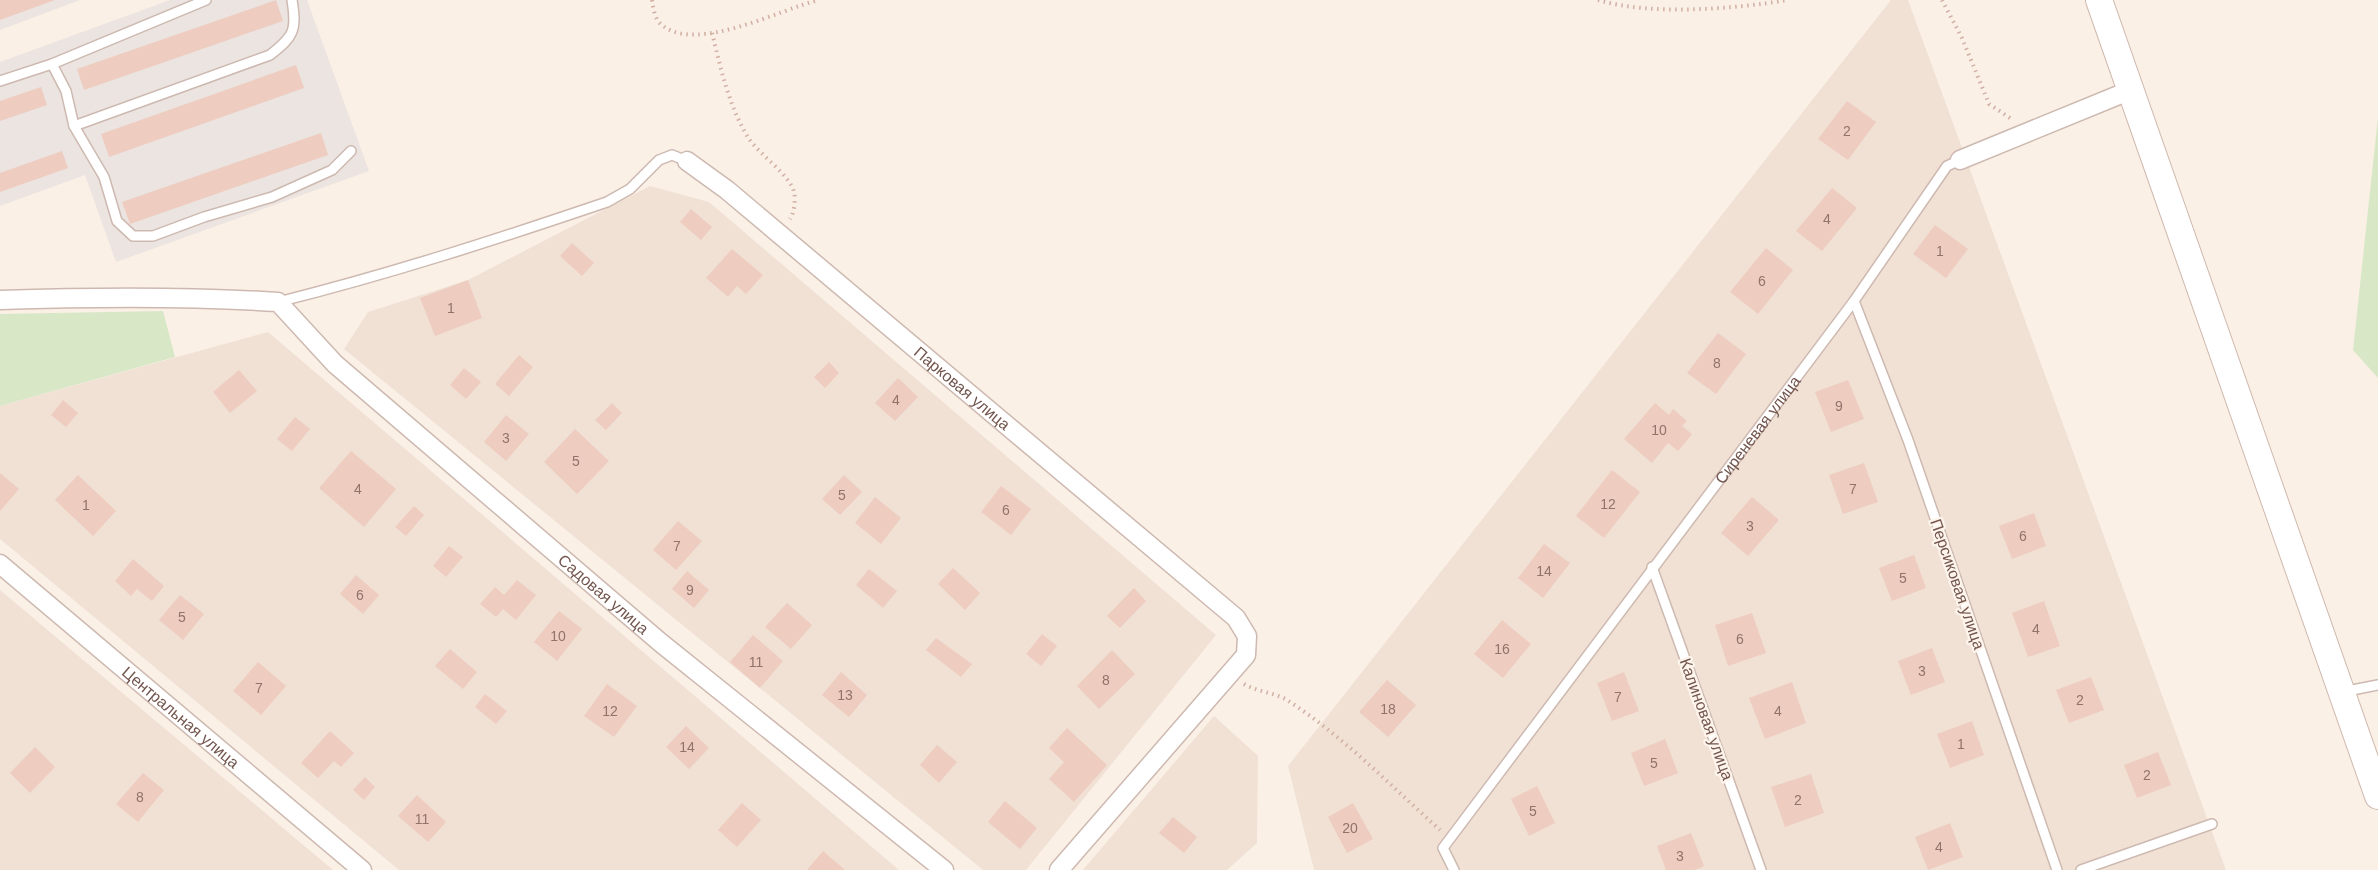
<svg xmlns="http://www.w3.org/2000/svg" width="2378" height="870" font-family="Helvetica,sans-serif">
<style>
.residential{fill:#f1e1d5}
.industrial{fill:#ebe4e0}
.green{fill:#d8e7c6}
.building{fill:#eeccc0}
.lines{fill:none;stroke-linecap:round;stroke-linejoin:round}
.service-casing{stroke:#cdb9b0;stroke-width:12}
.minor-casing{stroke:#cdb9b0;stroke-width:21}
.secondary-casing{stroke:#d0b8ae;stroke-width:28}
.path{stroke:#d2afa3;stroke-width:4;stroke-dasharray:1.5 4.5;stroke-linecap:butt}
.service{stroke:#fff;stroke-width:9}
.minor{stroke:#fff;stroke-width:18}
.secondary{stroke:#fff;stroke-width:26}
.labels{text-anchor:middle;stroke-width:4.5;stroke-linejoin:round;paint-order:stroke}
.number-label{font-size:14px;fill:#91736a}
.street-label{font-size:16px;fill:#72554d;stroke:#fdf4ec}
</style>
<rect width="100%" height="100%" fill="#faf0e6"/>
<!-- residential -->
<g class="residential">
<polygon points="1891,0 1908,0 2226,870 1314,870 1288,766"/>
<polygon points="650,186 709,202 1216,635 1026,870 983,870 344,349 368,312 468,280"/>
<polygon points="268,332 899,870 399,870 0,539 0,406"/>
<polygon points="0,590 333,870 0,870"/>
<polygon points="1214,716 1258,756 1257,843 1227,870 1083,870"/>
</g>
<!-- industrial -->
<g class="industrial">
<polygon points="0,0 80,0 0,30"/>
<polygon points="170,0 307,0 369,171 116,262 85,175 0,206 0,62"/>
</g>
<!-- green -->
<g class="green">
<polygon points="2378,117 2378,378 2353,350"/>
<polygon points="163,311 175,357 0,406 0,314"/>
</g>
<!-- building -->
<g class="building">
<polygon points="0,0 55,0 0,20"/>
<polygon points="276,0 283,21 84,90 77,69"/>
<polygon points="296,65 304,88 109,157 101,134"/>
<polygon points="41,87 47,105 0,121 0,101"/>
<polygon points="1847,101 1876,122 1848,160 1818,139"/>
<polygon points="321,133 328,155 130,224 122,202"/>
<polygon points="62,151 68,168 0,192 0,173"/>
<polygon points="1832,188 1857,208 1822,251 1796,231"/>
<polygon points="691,209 712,227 701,240 680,222"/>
<polygon points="1935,225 1968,249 1946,278 1913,254"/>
<polygon points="572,243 594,263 582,276 560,256"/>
<polygon points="1766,248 1793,270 1758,314 1730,292"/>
<polygon points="732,249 763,275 746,294 737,286 728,297 706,278"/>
<polygon points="468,280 482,318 435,336 420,298"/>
<polygon points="1718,333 1746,354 1716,394 1687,373"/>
<polygon points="519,355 533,367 509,396 495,384"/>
<polygon points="829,362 839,373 825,388 814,377"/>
<polygon points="464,368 481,382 466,399 450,385"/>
<polygon points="239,370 257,391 230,413 213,392"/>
<polygon points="898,378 918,397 895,421 875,403"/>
<polygon points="1848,380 1864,419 1831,432 1815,392"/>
<polygon points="63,400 78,413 66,427 51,415"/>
<polygon points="612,403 622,413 606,430 595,420"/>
<polygon points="1655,403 1669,415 1673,409 1687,421 1682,426 1692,434 1678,451 1668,443 1652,463 1624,439"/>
<polygon points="506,415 529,434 506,461 484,442"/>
<polygon points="295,417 310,429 292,451 277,439"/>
<polygon points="575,429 609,461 577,494 544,462"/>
<polygon points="351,451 396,489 364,527 319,488"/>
<polygon points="1864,463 1878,502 1843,514 1829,475"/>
<polygon points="1612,470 1640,492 1604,538 1576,516"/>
<polygon points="0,473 19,489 0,511"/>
<polygon points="78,475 116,511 93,536 55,500"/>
<polygon points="844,475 862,492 840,515 822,499"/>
<polygon points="1001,486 1031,509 1011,535 981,512"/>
<polygon points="875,497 901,518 881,544 855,523"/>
<polygon points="1752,497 1779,520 1748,556 1721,533"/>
<polygon points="414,506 424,515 406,536 395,527"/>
<polygon points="2034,513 2046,546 2012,559 1999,526"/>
<polygon points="678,521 702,541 676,570 653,550"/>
<polygon points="1544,544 1570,563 1543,598 1518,578"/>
<polygon points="449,546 463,557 446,577 433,566"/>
<polygon points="1914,555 1926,588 1892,601 1879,568"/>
<polygon points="133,559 164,586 152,601 137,589 131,596 115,581"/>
<polygon points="953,568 980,593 965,610 938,584"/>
<polygon points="869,569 897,591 883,608 856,585"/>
<polygon points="687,571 709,590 694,608 672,589"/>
<polygon points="356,575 379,595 363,614 340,594"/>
<polygon points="517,580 536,595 516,620 503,609 496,617 480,604 495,587 504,595"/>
<polygon points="1134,588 1146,601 1120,628 1107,616"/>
<polygon points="180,595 204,614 183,640 159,620"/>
<polygon points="2044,601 2060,646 2028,657 2012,613"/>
<polygon points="787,603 812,625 791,649 765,627"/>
<polygon points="559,611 582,629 557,661 534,642"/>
<polygon points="1752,613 1766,653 1728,666 1715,625"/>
<polygon points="1502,620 1531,644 1503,678 1474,654"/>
<polygon points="1042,634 1057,646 1041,666 1026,654"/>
<polygon points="753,635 783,661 760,688 730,662"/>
<polygon points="936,638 972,664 961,677 926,650"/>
<polygon points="1932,648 1945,682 1911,695 1898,661"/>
<polygon points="450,649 477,672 463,689 435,666"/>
<polygon points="1112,650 1135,674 1099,709 1077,686"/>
<polygon points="258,662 286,686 261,715 233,691"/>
<polygon points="841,672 867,695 849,717 822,695"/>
<polygon points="1624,672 1639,711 1612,721 1597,683"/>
<polygon points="2091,677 2104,710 2069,723 2056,690"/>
<polygon points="1387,680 1416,705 1388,737 1359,712"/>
<polygon points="1792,682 1806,723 1765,739 1749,698"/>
<polygon points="607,684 637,706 614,737 584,716"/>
<polygon points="485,694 507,711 496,724 475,707"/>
<polygon points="1972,721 1984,755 1950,768 1937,734"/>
<polygon points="686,726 709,748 689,769 666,747"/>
<polygon points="1067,728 1107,765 1074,802 1049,779 1064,762 1049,748"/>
<polygon points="330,731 354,753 341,767 334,761 318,778 301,763"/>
<polygon points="1665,739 1678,773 1644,786 1631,753"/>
<polygon points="937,745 957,762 939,783 920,765"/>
<polygon points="35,747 55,767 30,793 10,773"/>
<polygon points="2158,752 2171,785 2137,798 2124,765"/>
<polygon points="143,773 164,790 138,822 116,804"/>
<polygon points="1811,774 1824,813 1785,827 1771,787"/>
<polygon points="365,777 375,787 364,800 353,790"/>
<polygon points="1537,786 1555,823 1529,836 1511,799"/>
<polygon points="417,795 446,822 428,842 398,816"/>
<polygon points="1005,801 1037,828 1020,849 988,822"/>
<polygon points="742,803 761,820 737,847 718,830"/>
<polygon points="1353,803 1373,839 1347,853 1328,817"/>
<polygon points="1173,817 1197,837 1184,853 1159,833"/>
<polygon points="1950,823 1963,857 1928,870 1915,837"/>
<polygon points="1691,833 1704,866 1695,870 1666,870 1657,846"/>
<polygon points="823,851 845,870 807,870"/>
</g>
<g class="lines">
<defs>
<g id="service">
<polyline points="52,64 66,91 74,126 104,177 117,221 133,236 153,236 204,217 272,197 332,170 351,151"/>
<polyline points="0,81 52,64 206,0"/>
<path d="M 74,126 L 270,55 C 294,36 297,31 292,0"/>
<polyline points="1854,301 1908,440 2057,870"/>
<path d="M 278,302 C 390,274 498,239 607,202 L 630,189 L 659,160 L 672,155 L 687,161"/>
<polyline points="1652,567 1761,870"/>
<polyline points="2342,692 2378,685"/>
<path id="s1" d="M 1454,870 L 1443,848 L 1854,301 L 1947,166 L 1960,160"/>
<polyline points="2081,870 2212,824"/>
</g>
<g id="minor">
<polyline points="1960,160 2131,90"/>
<path id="s2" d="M 687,161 L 727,190 L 1236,618 L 1247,636 L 1246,655 L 1059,870"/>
<path id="s3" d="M 0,300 C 93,297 185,296 278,302 L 335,364 L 661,643 L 944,870"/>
<path id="s4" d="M 0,564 L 362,870"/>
</g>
<polyline id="secondary" points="2099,0 2378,796"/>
</defs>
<!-- service casing -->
<use href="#service" class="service-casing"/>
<!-- minor casing -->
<use href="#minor" class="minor-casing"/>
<!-- secondary casing -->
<use href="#secondary" class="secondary-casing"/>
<!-- path -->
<g class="path">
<path d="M 652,0 C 653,8 655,20 662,25 C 696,54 781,9 819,0"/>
<path d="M 1598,0 C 1651,16 1733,9 1788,0"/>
<polyline points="1942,0 1962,38 1989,104 2013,120"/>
<path d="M 712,33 C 721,69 729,107 749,139 C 760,155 790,175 794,192 C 796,199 794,214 790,219"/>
<path d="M 1244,684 C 1259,693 1276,692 1290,702 C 1345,738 1391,786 1440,830"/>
</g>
<!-- service -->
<use href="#service" class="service"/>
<!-- minor -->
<use href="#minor" class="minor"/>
<!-- secondary -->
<use href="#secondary" class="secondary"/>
</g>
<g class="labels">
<!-- number labels -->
<g class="number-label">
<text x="1847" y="136">2</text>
<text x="1827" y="224">4</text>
<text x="1940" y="256">1</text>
<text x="1762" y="286">6</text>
<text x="451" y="313">1</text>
<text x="1717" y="368">8</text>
<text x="896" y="405">4</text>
<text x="1839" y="411">9</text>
<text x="1659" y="435">10</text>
<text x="506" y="443">3</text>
<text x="576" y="466">5</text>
<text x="358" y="494">4</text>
<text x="1853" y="494">7</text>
<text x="842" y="500">5</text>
<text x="1608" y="509">12</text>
<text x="86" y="510">1</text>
<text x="1006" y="515">6</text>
<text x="1750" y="531">3</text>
<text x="2023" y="541">6</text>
<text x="677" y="551">7</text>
<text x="1544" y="576">14</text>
<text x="1903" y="583">5</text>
<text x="690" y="595">9</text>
<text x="360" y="600">6</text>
<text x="182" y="622">5</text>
<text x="2036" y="634">4</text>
<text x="558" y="641">10</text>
<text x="1740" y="644">6</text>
<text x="1502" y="654">16</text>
<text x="756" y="667">11</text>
<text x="1922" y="676">3</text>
<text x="1106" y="685">8</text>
<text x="259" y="693">7</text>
<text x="845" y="700">13</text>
<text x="1618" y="702">7</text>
<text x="2080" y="705">2</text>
<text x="1388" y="714">18</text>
<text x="610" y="716">12</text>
<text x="1778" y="716">4</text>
<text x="1961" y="749">1</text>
<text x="687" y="752">14</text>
<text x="1654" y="768">5</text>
<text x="2147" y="780">2</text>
<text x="140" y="802">8</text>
<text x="1798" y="805">2</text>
<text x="1533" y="816">5</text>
<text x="422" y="824">11</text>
<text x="1350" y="833">20</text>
<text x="1939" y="852">4</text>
<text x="1680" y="861">3</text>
</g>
<!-- street labels -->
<g class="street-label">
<text dy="6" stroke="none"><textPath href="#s2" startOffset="357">Парковая улица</textPath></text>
<text dy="6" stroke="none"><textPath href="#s1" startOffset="548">Сиреневая улица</textPath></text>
<text transform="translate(1958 584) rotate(71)" y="6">Персиковая улица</text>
<text dy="6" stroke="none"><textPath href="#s3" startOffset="716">Садовая улица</textPath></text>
<text dy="6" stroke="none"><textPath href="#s4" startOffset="237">Центральная улица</textPath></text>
<text transform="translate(1707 719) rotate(70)" y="6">Калиновая улица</text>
</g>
</g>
</svg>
